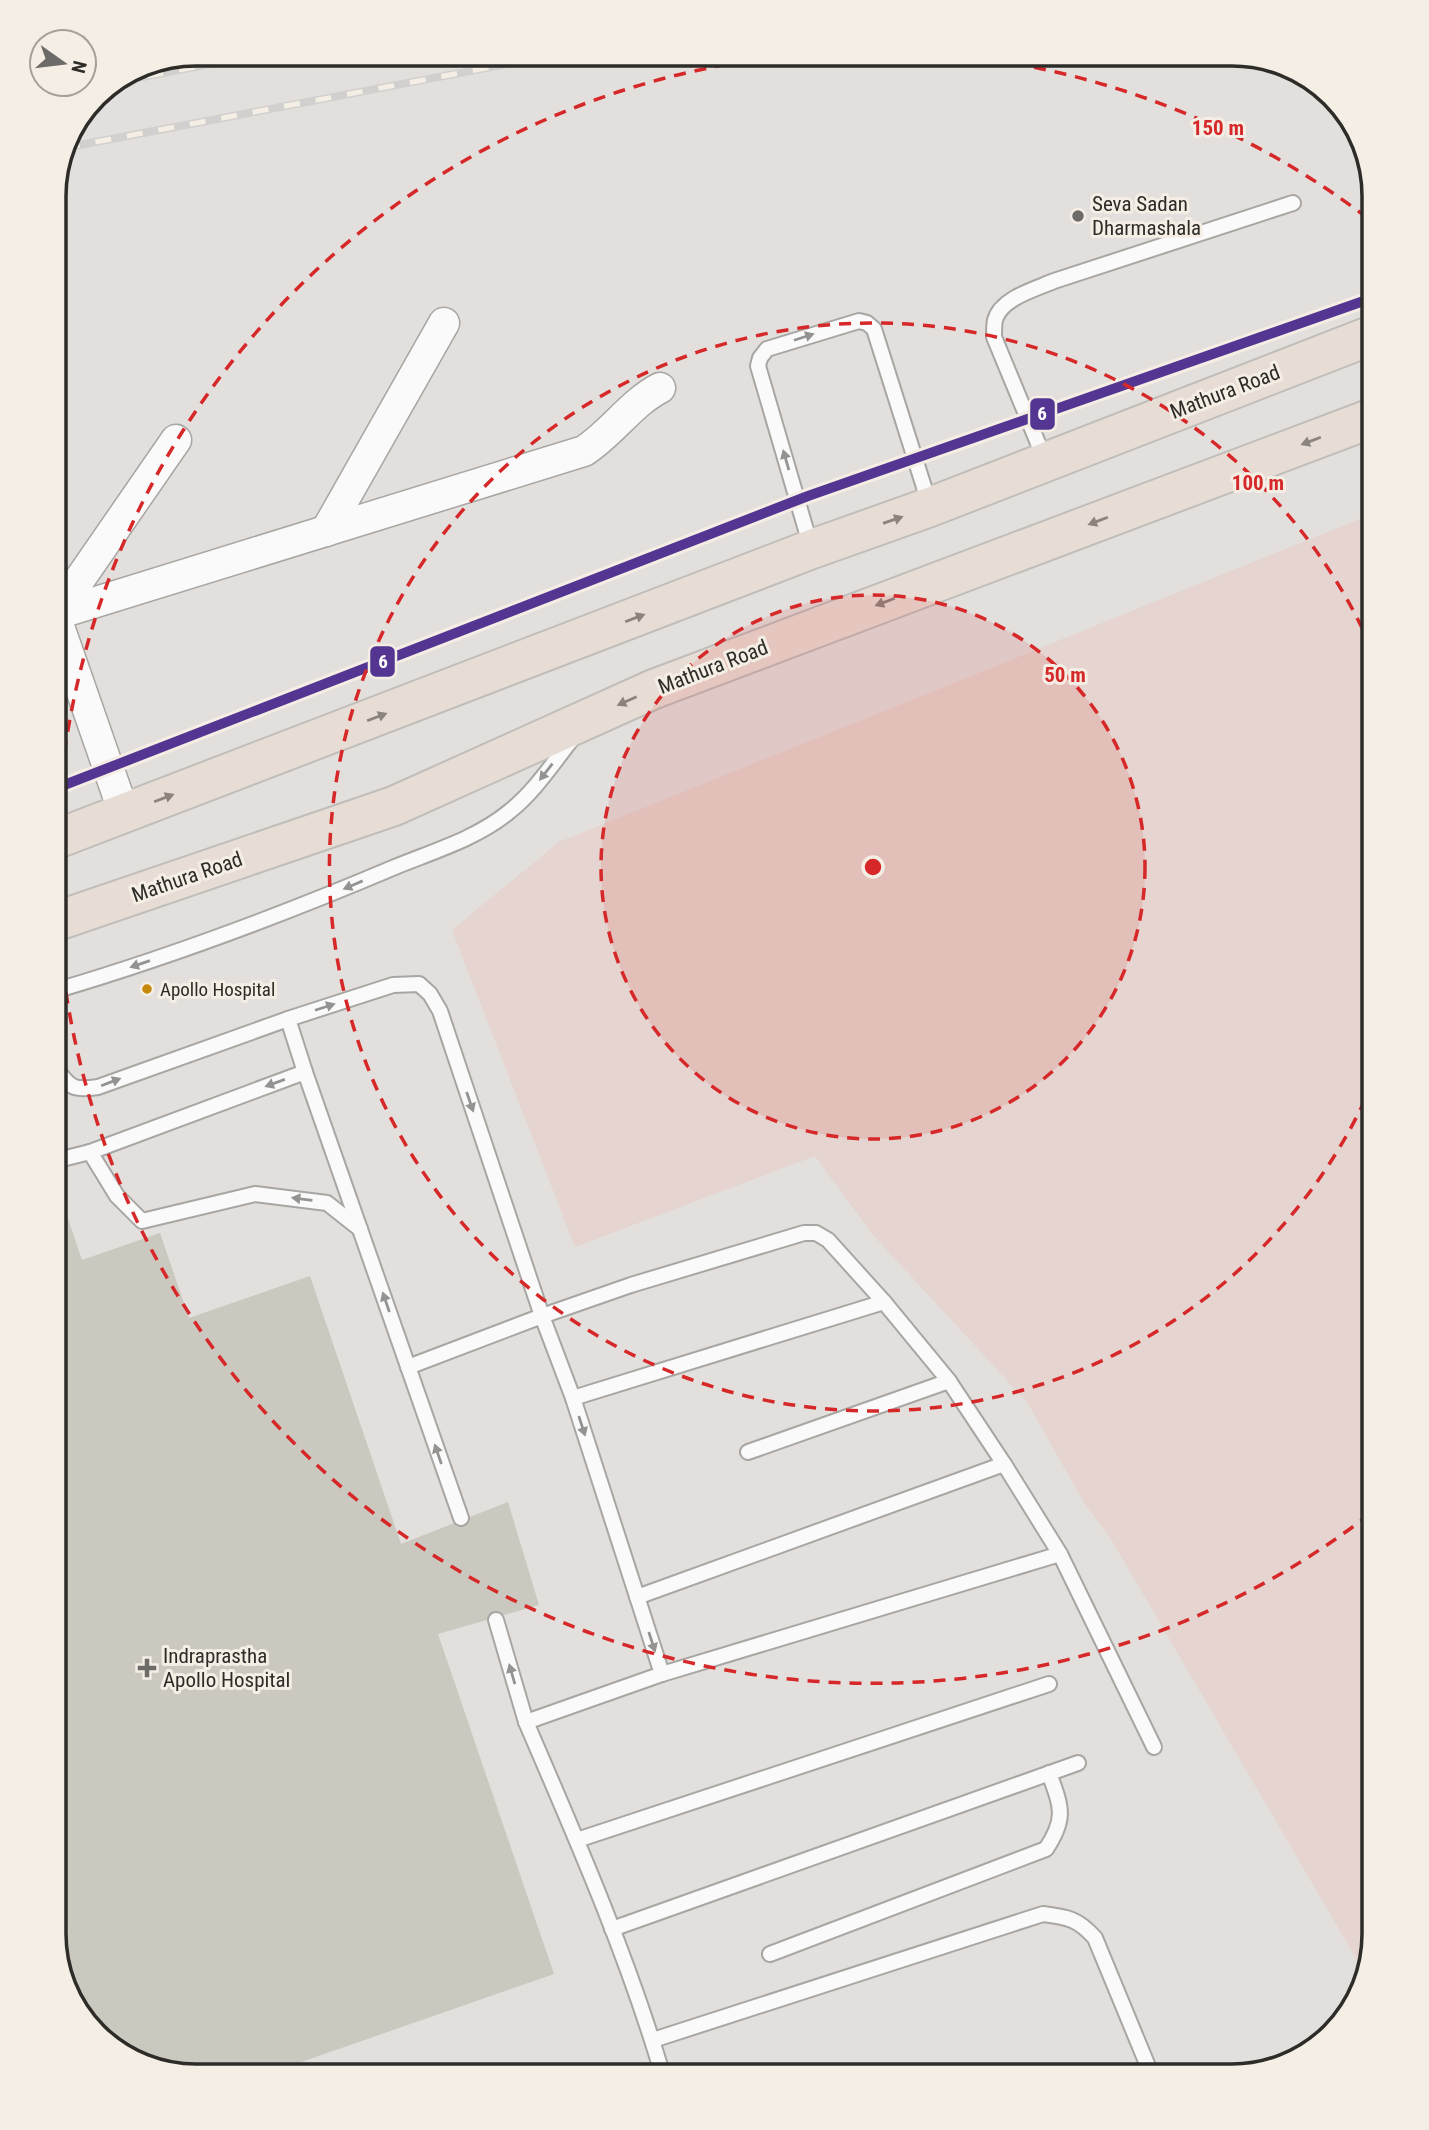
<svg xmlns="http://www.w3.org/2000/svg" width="1429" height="2130" font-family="'Roboto Condensed',sans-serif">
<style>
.green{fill:#e5d4cf}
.building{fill:#cbc8c0}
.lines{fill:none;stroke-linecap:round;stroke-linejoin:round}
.lane-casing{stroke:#a8a6a3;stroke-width:18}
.street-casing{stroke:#a8a6a3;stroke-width:33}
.highway-casing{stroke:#bfbebb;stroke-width:42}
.lane{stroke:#fbfafa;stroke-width:14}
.street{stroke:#fbfafa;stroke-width:30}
.highway{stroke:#e8ddd5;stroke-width:38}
.rail-casing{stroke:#d1d0ce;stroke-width:8}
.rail{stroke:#f4eee5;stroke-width:5;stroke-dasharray:16;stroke-linecap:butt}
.metro-1-casing{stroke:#f4eee5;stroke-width:16}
.metro-1{stroke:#553592;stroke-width:10}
.oneway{fill:#949391}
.oneway2{fill:#8b847e}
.ring{fill:none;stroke:#d62828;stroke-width:3.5;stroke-dasharray:12 9}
.poi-dot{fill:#6d6b67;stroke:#f4eee5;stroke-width:2.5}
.bus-dot{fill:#c5880a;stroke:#f4eee5;stroke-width:2.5}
.labels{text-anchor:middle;stroke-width:6;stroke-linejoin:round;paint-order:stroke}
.bus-label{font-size:19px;fill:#2e2c28;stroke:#f4eee5;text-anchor:start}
.poi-label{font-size:21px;fill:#2e2c28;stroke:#f4eee5;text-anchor:start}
.street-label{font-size:21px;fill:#2e2c28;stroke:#f4eee5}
.rim{fill:none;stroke:#2e2c28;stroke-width:3.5}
.centre{fill:#d62828;stroke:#f4eee5;stroke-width:3.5}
.ring-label{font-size:21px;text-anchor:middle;font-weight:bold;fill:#d62828;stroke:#f4eee5;stroke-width:6;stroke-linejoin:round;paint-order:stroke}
.line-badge{stroke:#f4eee5;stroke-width:2.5}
.badge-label{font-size:19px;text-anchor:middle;font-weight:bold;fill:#fff}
</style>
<rect width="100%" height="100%" fill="#e2dfdc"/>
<!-- green -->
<polygon class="green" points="1375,513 1375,1934 1364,1972 1111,1539 1086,1506 1027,1402 873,1235 815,1156 575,1247 452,930 559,842"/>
<!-- building -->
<polygon class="building" points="66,1213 82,1260 160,1233 189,1318 310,1276 401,1544 508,1502 539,1605 438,1634 554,1974 264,2075 187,2075 118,2052 73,2004 54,1934 54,1217"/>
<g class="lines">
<defs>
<g id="lane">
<path d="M 1045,460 L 994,337 C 994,332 994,325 995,320 C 1001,298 1036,289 1054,281 L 1293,203"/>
<polyline points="811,547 758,366 760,358 767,349 859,321 867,323 874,329 930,506"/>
<path d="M 54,991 C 170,957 284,914 395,867 C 434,851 478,838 510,811 C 535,791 553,763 573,738"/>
<polyline points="288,1019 305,1072"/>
<path d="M 54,1066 C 70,1087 71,1091 98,1087 L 288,1019 L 393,985 L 419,984 L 430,994 L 440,1011 L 542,1316 L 573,1398 L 662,1674 L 526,1722 L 496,1620"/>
<polyline points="90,1152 117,1196 142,1221 255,1194 327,1203 360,1229"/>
<polyline points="54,1161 90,1152 305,1072 461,1518"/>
<polyline points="408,1367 542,1316 631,1285 804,1233 816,1233 828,1240 884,1302 573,1398"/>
<polyline points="748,1452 949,1381 884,1302"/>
<polyline points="1060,1554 1154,1747"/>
<polyline points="637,1597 1004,1464 949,1381"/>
<polyline points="662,1674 1060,1554 1004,1464"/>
<path d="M 526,1722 C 576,1838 627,1954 663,2076"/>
<polyline points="577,1840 1049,1684"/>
<polyline points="612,1929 1078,1763"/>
<path d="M 770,1954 L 1046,1849 C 1067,1818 1061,1806 1049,1773"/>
<path d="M 653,2040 L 1043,1914 C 1068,1917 1078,1919 1095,1938 L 1152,2076"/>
</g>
<g id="street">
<polyline points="326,531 444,323"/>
<path d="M 54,615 L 584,451 C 612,433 631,403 660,388"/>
<polyline points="124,813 55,615 176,440"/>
</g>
<g id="highway">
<polyline points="54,840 812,549 930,507 1375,334"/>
<polyline points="54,922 394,806 654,689 1375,417"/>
</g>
</defs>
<!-- lane casing -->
<use href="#lane" class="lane-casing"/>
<!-- street casing -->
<use href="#street" class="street-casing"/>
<!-- highway casing -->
<use href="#highway" class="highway-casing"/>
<!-- lane -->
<use href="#lane" class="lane"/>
<!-- street -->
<use href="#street" class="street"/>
<!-- highway -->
<use href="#highway" class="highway"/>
<defs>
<g id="rail">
<polyline points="116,82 262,54"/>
<polyline points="64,148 560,54"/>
</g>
</defs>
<!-- rail casing -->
<use href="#rail" class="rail-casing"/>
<!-- rail -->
<use href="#rail" class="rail"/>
<defs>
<polyline id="metro-1" points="54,789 808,496 1375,297"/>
</defs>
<!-- metro-1 casing -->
<use href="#metro-1" class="metro-1-casing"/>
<!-- metro-1 -->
<use href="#metro-1" class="metro-1"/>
</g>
<!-- one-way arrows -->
<defs><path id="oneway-solid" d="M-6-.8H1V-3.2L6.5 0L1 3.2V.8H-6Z" transform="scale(1.75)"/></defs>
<g class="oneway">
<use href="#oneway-solid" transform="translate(804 337) rotate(-18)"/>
<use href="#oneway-solid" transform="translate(786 460) rotate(-106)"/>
<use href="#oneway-solid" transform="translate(546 772) rotate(128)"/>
<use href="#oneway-solid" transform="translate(353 885) rotate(157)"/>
<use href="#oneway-solid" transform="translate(140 964) rotate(161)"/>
<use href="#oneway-solid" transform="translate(325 1007) rotate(-18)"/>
<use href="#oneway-solid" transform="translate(111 1082) rotate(-21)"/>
<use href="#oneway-solid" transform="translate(275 1083) rotate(160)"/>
<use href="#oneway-solid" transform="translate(470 1102) rotate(71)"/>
<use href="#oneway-solid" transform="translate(302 1199) rotate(-173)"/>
<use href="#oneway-solid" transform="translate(386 1302) rotate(-109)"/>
<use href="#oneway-solid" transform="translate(582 1426) rotate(72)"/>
<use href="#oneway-solid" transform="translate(438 1454) rotate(-109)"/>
<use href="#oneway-solid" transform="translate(652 1642) rotate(72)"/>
<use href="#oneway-solid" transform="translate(512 1674) rotate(-106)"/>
</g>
<g class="oneway2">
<use href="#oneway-solid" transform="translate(1311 441) rotate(159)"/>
<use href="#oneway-solid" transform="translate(893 520) rotate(-19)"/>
<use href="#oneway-solid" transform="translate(1098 521) rotate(159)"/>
<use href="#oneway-solid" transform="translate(885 602) rotate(159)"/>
<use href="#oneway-solid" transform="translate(635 618) rotate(-21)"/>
<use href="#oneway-solid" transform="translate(627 701) rotate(156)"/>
<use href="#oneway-solid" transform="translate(377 717) rotate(-21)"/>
<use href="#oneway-solid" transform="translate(164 798) rotate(-21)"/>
</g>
<!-- distance rings -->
<circle cx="873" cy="867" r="272" fill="#d62828" fill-opacity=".12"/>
<g class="ring">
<circle cx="873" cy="867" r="272"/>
<path d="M1374 1080A544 544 0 1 1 1374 654"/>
<path d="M1370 1514A816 816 0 1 1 795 55M951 55A816 816 0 0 1 1370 220"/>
</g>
<!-- markers -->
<g class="poi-dot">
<circle cx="1078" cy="216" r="7"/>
<path d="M143.5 1657.5h7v7h7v7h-7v7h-7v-7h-7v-7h7z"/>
</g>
<circle class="bus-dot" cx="147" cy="989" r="6"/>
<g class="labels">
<!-- bus labels -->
<g class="bus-label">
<text x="160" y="996">Apollo Hospital</text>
</g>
<!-- poi labels -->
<g class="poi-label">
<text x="1092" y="211">Seva Sadan<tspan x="1092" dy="24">Dharmashala</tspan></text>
<text x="163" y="1663">Indraprastha<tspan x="163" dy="24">Apollo Hospital</tspan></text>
</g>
<!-- street labels -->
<g class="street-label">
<text transform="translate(1225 392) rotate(-21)" y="7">Mathura Road</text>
<text transform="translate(713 667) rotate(-21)" y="7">Mathura Road</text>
<text transform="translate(187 877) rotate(-19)" y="7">Mathura Road</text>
</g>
</g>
<!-- crop -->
<path d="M0 0H1429V2130H0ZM196 66H1232A130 130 0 0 1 1362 196V1934A130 130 0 0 1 1232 2064H196A130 130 0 0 1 66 1934V196A130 130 0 0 1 196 66Z" fill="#f4eee5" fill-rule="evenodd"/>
<path class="rim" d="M196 66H1232A130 130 0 0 1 1362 196V1934A130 130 0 0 1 1232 2064H196A130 130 0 0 1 66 1934V196A130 130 0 0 1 196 66Z"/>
<circle cx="873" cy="867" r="10" class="centre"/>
<g class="ring-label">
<text x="1218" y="135">150 m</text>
<text x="1258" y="490">100 m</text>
<text x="1065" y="682">50 m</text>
</g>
<g class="line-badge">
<rect x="1029" y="397" width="27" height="34" rx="7" fill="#553592"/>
<rect x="369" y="645" width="27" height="33" rx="7" fill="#553592"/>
</g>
<g class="badge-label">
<text x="1042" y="420">6</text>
<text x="383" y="668">6</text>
</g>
<!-- north arrow -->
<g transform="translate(63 63) rotate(104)"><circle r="33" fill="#f4eee5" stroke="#a5a099" stroke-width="2"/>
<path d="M0-5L12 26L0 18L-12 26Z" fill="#6d6b67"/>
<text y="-10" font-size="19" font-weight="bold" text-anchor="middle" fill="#2e2c28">N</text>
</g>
</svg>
